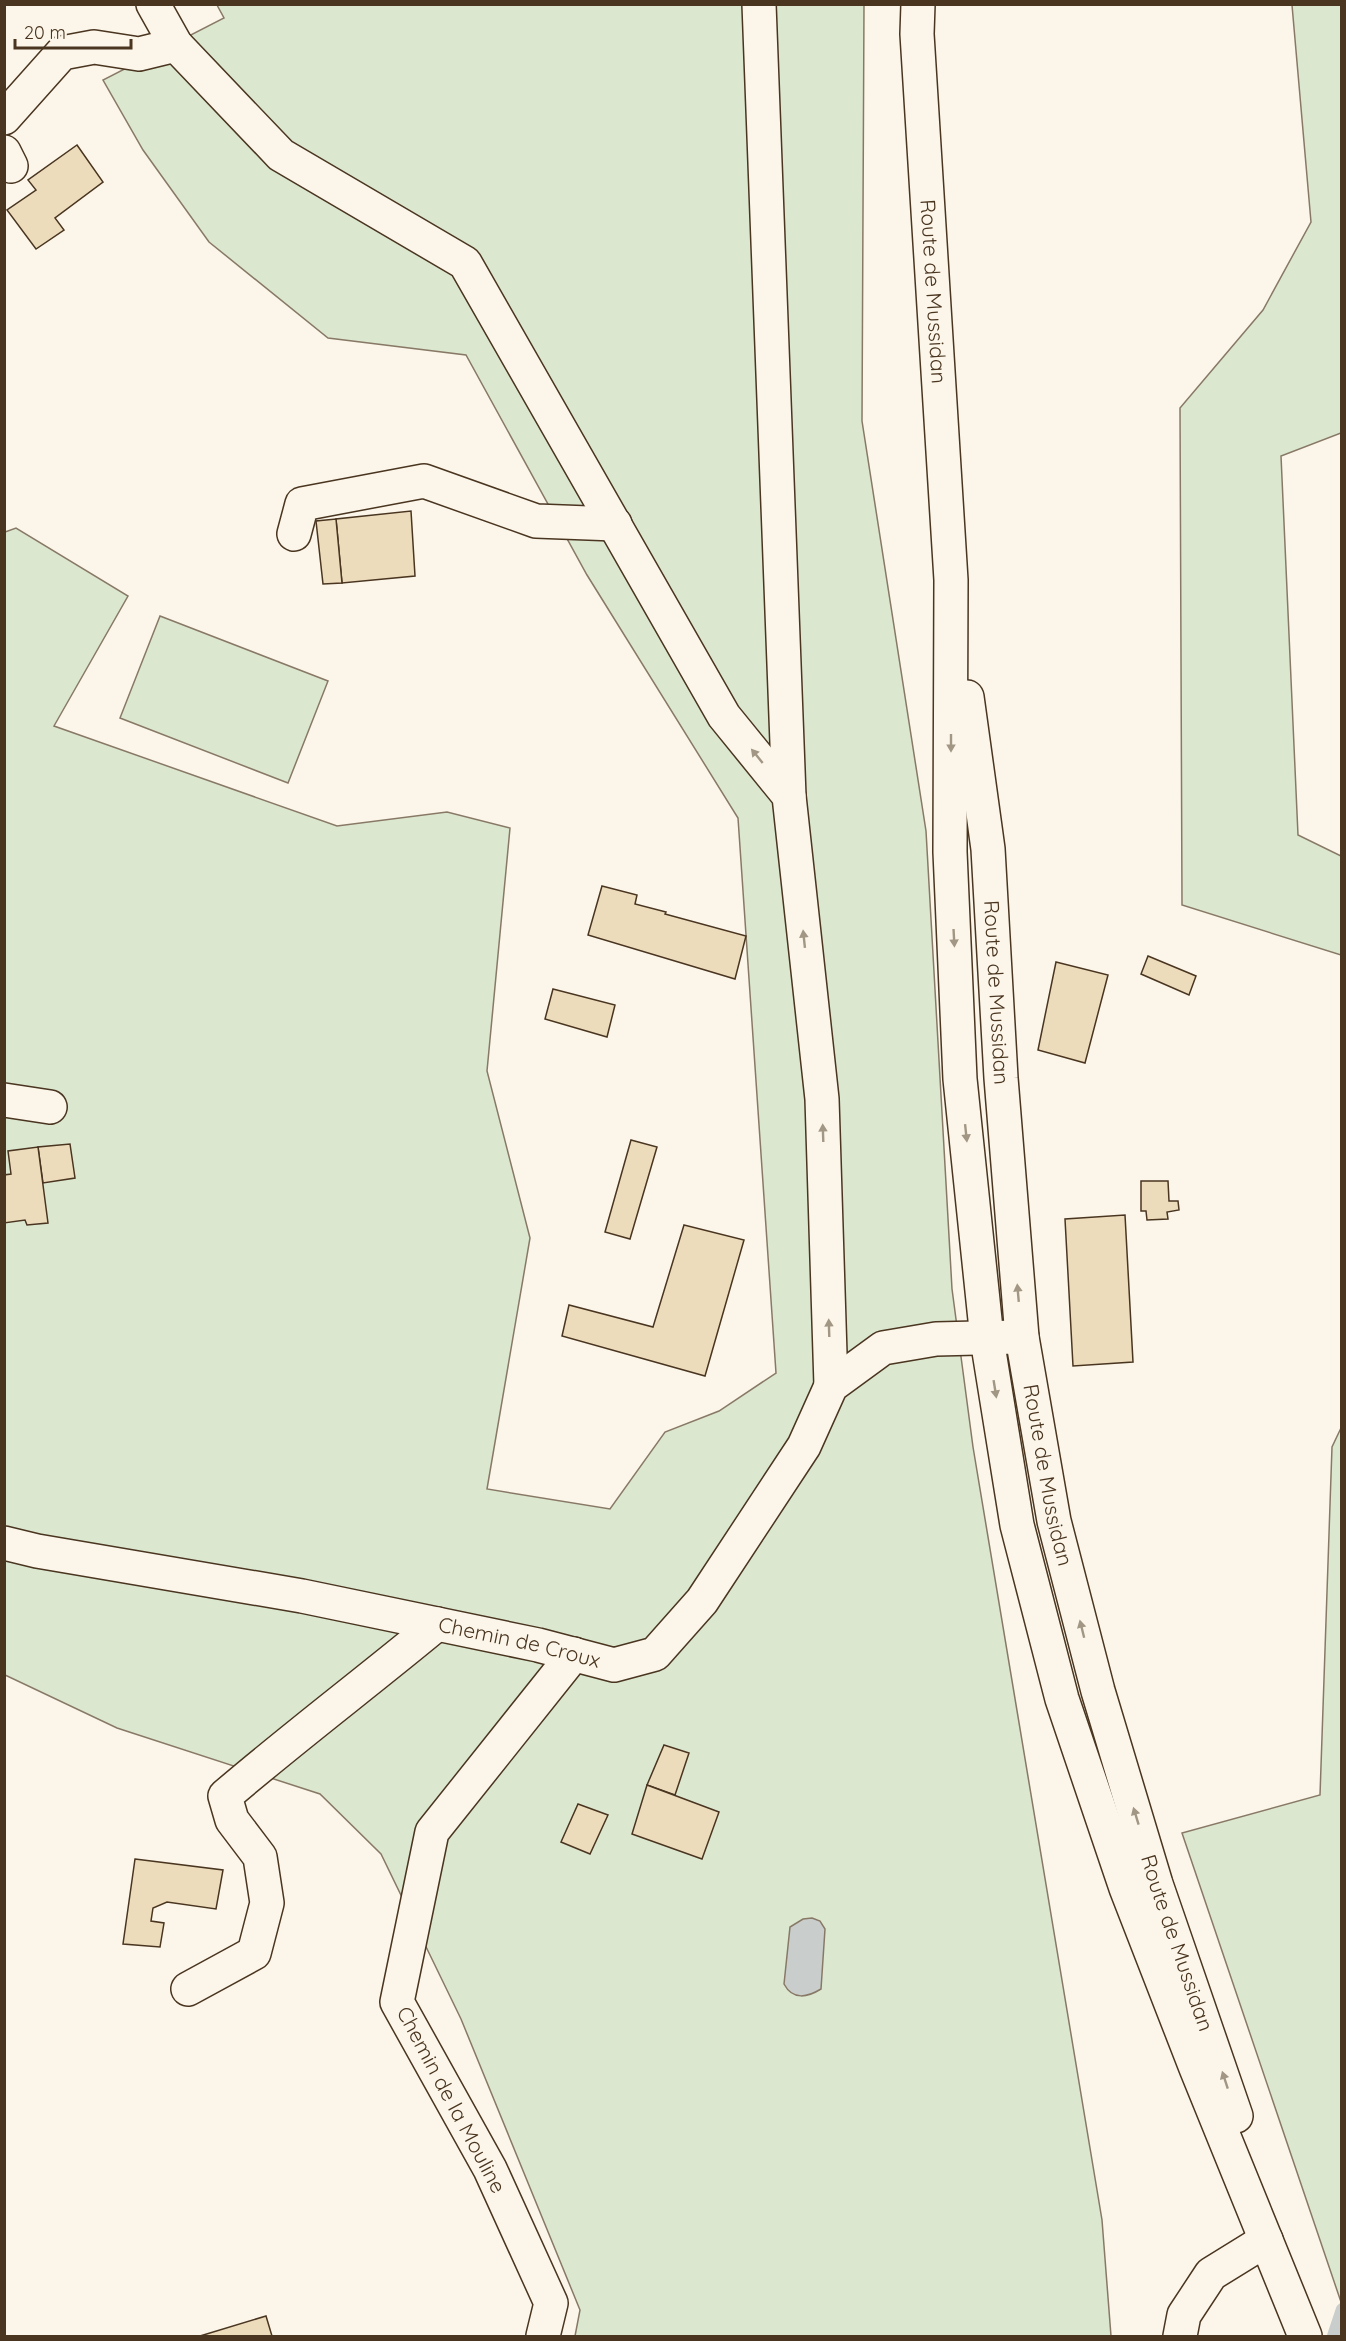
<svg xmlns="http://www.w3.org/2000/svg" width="1346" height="2341" font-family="Quicksand,sans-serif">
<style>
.green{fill:#dce7d0;stroke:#887966;stroke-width:1.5}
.water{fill:#c9cecd;stroke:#887966;stroke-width:1.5}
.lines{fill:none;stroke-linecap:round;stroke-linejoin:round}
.stream{stroke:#c9cecd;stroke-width:12}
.building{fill:#ecdcbc;stroke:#4a3520;stroke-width:1.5}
.minor-casing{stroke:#4a3520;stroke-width:36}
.major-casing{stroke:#4a3520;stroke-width:36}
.minor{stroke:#fbf6e9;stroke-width:33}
.major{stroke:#fbf6e9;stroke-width:33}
.oneway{fill:#a29684}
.labels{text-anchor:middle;stroke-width:4.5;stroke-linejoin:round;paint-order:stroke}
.street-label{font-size:21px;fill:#4a3520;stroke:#fbf6e9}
</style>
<rect width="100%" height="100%" fill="#fbf6e9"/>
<!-- green -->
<g class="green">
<polygon points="217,5 864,5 862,421 926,831 952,1289 973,1447 1102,2220 1111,2336 575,2336 580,2310 461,2019 381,1854 320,1794 117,1728 5,1675 5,532 16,528 128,596 54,726 337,826 447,812 510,828 487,1071 530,1238 487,1489 610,1509 665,1432 719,1411 776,1373 738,818 587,575 466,355 328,338 209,242 143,150 103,80 224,18"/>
<polygon points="1292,5 1341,5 1341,433 1281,456 1298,835 1341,856 1341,955 1182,905 1180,408 1263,310 1311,222"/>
<polygon points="160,616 328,681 288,783 120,718"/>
<polygon points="1341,1428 1341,2302 1182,1833 1320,1795 1332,1447"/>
</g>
<!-- water -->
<path class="water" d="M 812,1918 L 820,1921 L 825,1929 L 821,1989 C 808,1997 793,2001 784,1984 L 790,1927 L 803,1919 Z"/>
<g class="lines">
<!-- stream -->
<polyline class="stream" points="1333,2336 1342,2309"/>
</g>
<!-- building -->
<g class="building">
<polygon points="77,145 103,182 55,218 64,230 36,249 7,210 36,190 28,180"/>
<polygon points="411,511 415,576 342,583 336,519"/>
<polygon points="336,519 342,583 323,584 316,521"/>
<polygon points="602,886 637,895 635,904 666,912 665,914 746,936 735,979 588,935"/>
<polygon points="1148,956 1196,976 1189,995 1141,974"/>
<polygon points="1056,962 1108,975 1085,1063 1038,1050"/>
<polygon points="553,989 615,1005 607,1037 545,1019"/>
<polygon points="631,1140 657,1147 630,1239 605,1232"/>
<polygon points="70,1144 75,1178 43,1183 38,1147"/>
<polygon points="38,1147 48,1223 27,1225 25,1220 4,1223 4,1175 11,1174 8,1151"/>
<polygon points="1141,1181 1168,1181 1169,1201 1178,1201 1179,1210 1167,1212 1168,1219 1147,1220 1146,1211 1141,1211"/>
<polygon points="1125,1215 1133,1362 1073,1366 1065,1219"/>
<polygon points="684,1225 744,1240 705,1376 562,1336 569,1305 653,1327"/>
<polygon points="664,1745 689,1753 675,1795 647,1785"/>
<polygon points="647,1785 719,1812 702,1859 632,1834"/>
<polygon points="578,1804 608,1815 590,1854 561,1842"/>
<polygon points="135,1859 223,1870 216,1909 167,1902 153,1908 151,1921 164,1923 160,1947 123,1944"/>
<polygon points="266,2316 272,2336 200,2336"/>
</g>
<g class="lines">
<defs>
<g id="minor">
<polyline points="153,4 176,45 281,155 465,263 724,716 789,796 822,1099 831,1386"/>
<polyline points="759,4 789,796"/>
<polyline points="4,118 62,53 94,47 139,54 176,45"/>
<polyline points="4,152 11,166"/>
<polyline points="294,534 302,504 424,481 536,521 615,524"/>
<polyline points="4,1100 50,1107"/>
<path id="s1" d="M 4,1543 L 37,1551 L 302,1596 L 538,1645 L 614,1665 L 655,1654 L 702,1601 L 804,1446 L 831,1386 L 883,1348 L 936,1339 L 1022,1337"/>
<path d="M 188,1989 L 254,1953 L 267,1903 L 260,1857 L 232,1820 L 225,1796 C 294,1737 367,1682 437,1624"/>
<polyline points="543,2336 551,2303 490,2169 397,2002 432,1832 574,1654"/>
<polyline points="1180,2336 1184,2315 1211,2274 1266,2240"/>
</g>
<g id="major">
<path id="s2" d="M 918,4 L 917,34 L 951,580 L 950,852 L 960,1079 L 987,1339 L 1017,1525 L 1062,1699 L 1126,1888 L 1196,2068 L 1305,2336"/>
<path id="s3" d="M 967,697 L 988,849 L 1001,1078 L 1022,1337 L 1054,1521 L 1098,1691 L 1156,1884 L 1236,2116"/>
</g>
</defs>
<!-- minor casing -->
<use href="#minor" class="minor-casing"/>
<!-- major casing -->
<use href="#major" class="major-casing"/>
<!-- minor -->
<use href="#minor" class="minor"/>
<!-- major -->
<use href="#major" class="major"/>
</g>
<!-- one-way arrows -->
<defs><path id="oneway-solid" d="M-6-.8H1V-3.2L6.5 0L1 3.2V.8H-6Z" transform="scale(1.5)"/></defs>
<g class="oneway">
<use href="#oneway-solid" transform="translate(951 743) rotate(90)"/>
<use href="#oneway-solid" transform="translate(757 756) rotate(-129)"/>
<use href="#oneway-solid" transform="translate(954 938) rotate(87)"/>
<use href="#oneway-solid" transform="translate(804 939) rotate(-96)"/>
<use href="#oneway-solid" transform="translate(823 1133) rotate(-92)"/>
<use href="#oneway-solid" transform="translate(966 1133) rotate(84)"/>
<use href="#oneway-solid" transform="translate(1018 1293) rotate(-95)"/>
<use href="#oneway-solid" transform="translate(829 1328) rotate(-92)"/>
<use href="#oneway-solid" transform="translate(995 1389) rotate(81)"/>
<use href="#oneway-solid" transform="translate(1082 1629) rotate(-104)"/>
<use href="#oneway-solid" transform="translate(1136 1816) rotate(-107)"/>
<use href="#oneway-solid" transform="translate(1225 2080) rotate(-108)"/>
</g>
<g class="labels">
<!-- street labels -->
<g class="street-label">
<text dy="7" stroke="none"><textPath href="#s2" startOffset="288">Route de Mussidan</textPath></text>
<text dy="7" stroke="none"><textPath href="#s3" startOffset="297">Route de Mussidan</textPath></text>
<text dy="7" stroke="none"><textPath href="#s3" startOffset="783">Route de Mussidan</textPath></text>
<text dy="7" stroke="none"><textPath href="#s1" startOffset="525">Chemin de Croux</textPath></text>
<text dy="7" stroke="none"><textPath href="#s3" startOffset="1269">Route de Mussidan</textPath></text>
<text transform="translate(451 2100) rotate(62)" y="7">Chemin de la Mouline</text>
</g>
</g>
<!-- border -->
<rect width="1346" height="2341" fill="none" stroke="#4a3520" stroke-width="12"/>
<!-- scale -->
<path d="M15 39v9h116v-9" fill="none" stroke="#4a3520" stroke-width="3"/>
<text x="24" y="39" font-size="18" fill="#4a3520" stroke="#fbf6e9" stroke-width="4.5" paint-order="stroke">20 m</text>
</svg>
